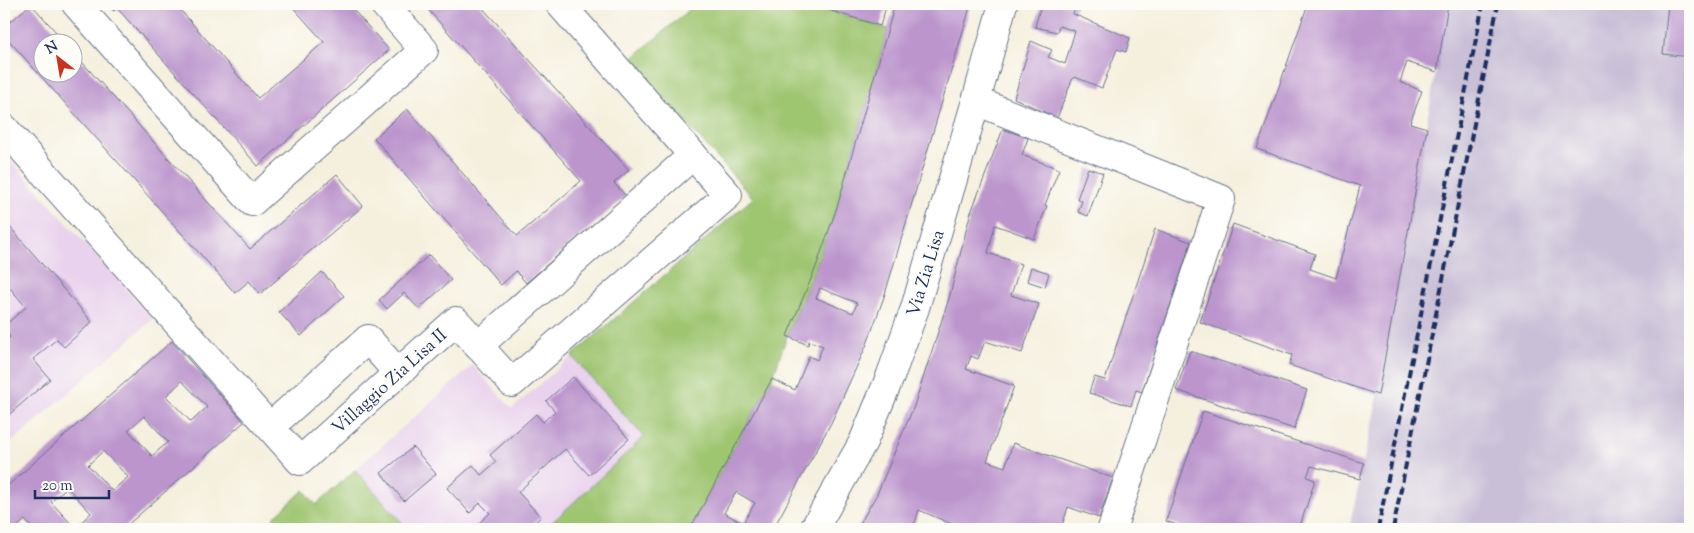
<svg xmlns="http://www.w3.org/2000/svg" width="1694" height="533" font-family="'Sorts Mill Goudy',serif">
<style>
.built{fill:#e9d2ed}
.industrial{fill:#c9bfd7}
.green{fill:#9ec56f;stroke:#5c7a66}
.building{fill:#bc95cd;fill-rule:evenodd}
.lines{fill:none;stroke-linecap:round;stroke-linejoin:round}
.minor-casing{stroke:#67738b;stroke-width:30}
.major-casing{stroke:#67738b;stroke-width:30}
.minor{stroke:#fff;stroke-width:28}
.major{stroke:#fff;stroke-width:28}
.rail{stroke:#1b2f5e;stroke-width:4;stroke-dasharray:8 4;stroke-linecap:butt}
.labels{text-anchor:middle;stroke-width:4;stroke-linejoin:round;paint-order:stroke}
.street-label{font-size:18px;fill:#1b2f5e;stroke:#fdfcf7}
</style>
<rect width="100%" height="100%" fill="#fdfcf7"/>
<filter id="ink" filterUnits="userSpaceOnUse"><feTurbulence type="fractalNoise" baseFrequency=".02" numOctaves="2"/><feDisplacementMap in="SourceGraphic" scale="10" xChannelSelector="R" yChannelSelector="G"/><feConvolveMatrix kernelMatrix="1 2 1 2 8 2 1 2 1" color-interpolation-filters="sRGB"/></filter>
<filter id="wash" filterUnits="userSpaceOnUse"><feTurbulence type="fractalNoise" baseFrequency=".0096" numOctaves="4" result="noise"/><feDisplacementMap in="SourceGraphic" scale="20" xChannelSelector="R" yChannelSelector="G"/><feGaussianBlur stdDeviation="1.12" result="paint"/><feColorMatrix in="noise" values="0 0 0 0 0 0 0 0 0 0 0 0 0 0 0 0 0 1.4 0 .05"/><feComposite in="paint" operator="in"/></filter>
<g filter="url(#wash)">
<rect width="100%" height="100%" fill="#f5f0de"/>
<!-- built -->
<g class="built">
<polygon points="4,153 153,319 4,449"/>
<polygon points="572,356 644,437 545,529 408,529 355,470 473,365 512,409"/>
</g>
<!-- industrial -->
<polygon class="industrial" points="1448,4 1668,4 1663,53 1690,57 1690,529 1349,529 1378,395"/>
<!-- green -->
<g class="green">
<polygon points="696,4 808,4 888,29 837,207 816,267 787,336 772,379 690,529 545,529 644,437 572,356 753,198 630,60"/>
<polygon points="355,470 408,529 282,529 273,518 304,490 316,505"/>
</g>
<g id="blocks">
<!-- building -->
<g class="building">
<polygon points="31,4 65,42 42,42 42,72 72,72 72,51 250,249 337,174 363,206 260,294 249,281 235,293 4,35 4,27"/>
<polygon points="107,4 175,4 258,98 324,42 290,4 348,4 389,50 258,166 117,8 114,11"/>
<polygon points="423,4 479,4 629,170 614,183 626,196 526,283 516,271 501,285 374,138 407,109 517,236 581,181"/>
<polygon points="809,4 887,4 880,26"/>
<path d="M 895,4 L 971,4 L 885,294 L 867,344 L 831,423 L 773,529 L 690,529 L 772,379 L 795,390 L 809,356 L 817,360 L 823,346 L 809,341 L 808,345 L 787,336 L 816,267 L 837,207 ZM 820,288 L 857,303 L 853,313 L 816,298 ZM 736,492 L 755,503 L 743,523 L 724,513 Z"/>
<polygon points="1041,4 1077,4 1073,14 1130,38 1126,52 1117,49 1102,88 1075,77 1072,80 1057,118 1014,98 1031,41 1052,50 1048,57 1065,64 1075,31 1059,26 1057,32 1035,27"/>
<polygon points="1308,4 1448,4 1437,72 1407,62 1400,82 1422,91 1410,123 1427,128 1378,395 1289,365 1292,355 1200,322 1233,224 1315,254 1310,269 1336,278 1360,186 1257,149"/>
<polygon points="1668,4 1690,4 1690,57 1663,54"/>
<polygon points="1003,129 1028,138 1022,155 1059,169 1045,205 1047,206 1034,239 995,225 988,253 1021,264 1011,295 1039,304 1022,353 985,341 978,359 971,356 966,369 1014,386 987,461 1005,467 1013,443 1113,478 1099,518 1068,507 1061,529 963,529 919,510 913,529 863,529 858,527 877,494 914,406 950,295 970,215"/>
<polygon points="1088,168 1103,173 1088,216 1078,212 1082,201 1077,199"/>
<polygon points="4,220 92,322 64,347 57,339 33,359 50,379 4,419 4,343 10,337 4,329 4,326 26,307 4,281"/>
<polygon points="1155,229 1191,242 1142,392 1136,390 1131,406 1089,393 1094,377 1105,380"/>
<polygon points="429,255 451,280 419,309 404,293 387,309 379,300"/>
<polygon points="1031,267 1049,273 1045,287 1027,281"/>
<polygon points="322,272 344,296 301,336 279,312"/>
<path d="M 172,341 L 244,422 L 123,529 L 33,529 L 25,520 L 15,529 L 4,529 L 4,489 ZM 182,381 L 207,407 L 191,422 L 166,396 ZM 144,416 L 168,442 L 152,456 L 128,430 ZM 103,451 L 128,477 L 112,491 L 88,465 ZM 67,487 L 91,513 L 75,528 L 51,502 Z"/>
<polygon points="1190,351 1307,390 1294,429 1176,390"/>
<polygon points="573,377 629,439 589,475 565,449 518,492 541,517 527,529 483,529 478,524 490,513 480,503 470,513 447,488 473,465 481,475 496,462 490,455 536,414 543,422 555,411 546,401"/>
<polygon points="1203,411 1364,463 1360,479 1311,466 1307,477 1315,480 1299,529 1188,529 1166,521"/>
<polygon points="413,447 436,474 404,501 381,473"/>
</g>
</g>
</g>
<g filter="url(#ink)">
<use href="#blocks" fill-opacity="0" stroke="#67738b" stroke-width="1"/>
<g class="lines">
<defs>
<g id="minor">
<polyline points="76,4 252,202 424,50 384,4"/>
<polyline points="976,101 1221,199 1112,529"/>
<polyline points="4,128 300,461 456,321 512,383 728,195 560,4"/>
<polyline points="478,346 693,155"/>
<polyline points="270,427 368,339 398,373"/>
</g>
<polyline id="major" points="814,529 863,442 890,377 915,308 976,101 1003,4"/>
</defs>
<!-- minor casing -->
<use href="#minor" class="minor-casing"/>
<!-- major casing -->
<use href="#major" class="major-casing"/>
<!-- minor -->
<use href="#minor" class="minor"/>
<!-- major -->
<use href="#major" class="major"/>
<!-- rail -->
<g class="rail">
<polyline points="1378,529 1483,4"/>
<polyline points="1393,529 1498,4"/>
</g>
</g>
</g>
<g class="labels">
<!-- street labels -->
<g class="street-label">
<text transform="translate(925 273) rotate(-73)" y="6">Via Zia Lisa</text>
<text transform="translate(389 381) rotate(-42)" y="6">Villaggio Zia Lisa II</text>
</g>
</g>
<!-- margin -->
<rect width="1694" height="533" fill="none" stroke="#fdfcf7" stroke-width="20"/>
<!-- north arrow -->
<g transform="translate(58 58) rotate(329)"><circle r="24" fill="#fdfcf7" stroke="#a3aaba"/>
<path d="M0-4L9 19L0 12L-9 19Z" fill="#c8321e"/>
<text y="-8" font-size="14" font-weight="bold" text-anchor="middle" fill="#1b2f5e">N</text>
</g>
<!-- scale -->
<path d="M35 490v8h74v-8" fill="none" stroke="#1b2f5e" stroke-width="2.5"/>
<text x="42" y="490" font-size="15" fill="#1b2f5e" stroke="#fdfcf7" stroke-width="4" paint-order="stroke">20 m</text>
</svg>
